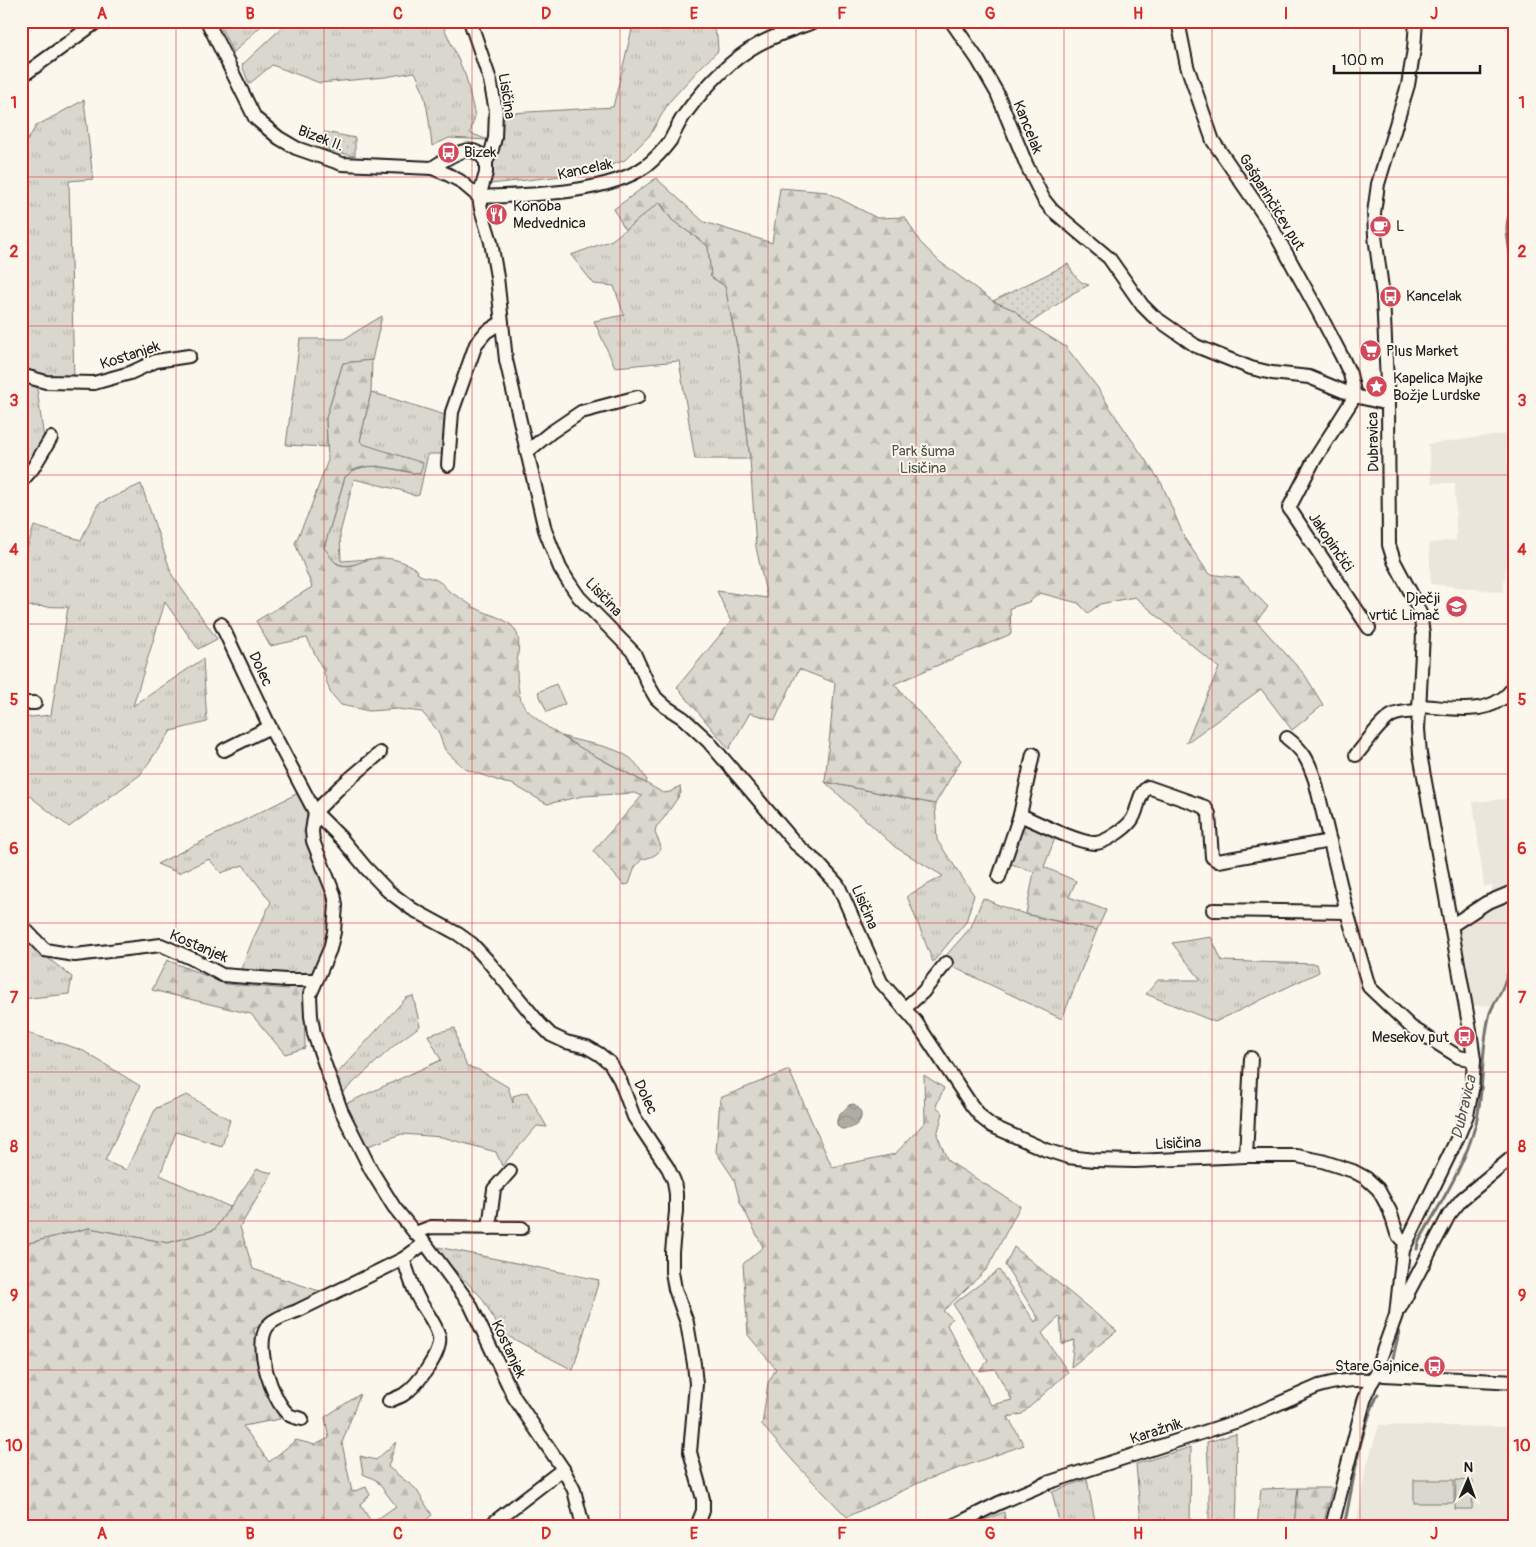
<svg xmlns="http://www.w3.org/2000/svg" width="1536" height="1547" font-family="Pangolin,sans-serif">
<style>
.built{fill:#eae6dc}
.grass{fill:url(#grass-tufts);stroke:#7b7a75}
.forest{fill:url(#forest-firs);stroke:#7b7a75}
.park{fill:url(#park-dots);stroke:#7b7a75}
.pitch{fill:#dad7ce;stroke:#7b7a75}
.water{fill:url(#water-waves);stroke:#74726e}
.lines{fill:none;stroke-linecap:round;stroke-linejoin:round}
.stream{stroke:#74726e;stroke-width:3}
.minor-casing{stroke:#1c1c1c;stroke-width:16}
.minor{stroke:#fbf7ec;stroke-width:12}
.grid{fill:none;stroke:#d62828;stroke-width:1;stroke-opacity:0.55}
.labels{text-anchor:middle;stroke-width:4;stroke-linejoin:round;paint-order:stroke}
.street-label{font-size:15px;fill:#1c1c1c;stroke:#fbf7ec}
.poi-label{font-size:15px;fill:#1c1c1c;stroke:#fbf7ec;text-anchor:start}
.park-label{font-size:15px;fill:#555451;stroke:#fbf7ec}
.water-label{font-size:16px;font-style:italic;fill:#575653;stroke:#fbf7ec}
.neatline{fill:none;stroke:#d62828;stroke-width:2}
.grid-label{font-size:16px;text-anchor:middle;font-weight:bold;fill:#d62828}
</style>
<defs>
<pattern id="grass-tufts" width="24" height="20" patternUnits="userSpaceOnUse" patternTransform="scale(1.25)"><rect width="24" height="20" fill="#dad7ce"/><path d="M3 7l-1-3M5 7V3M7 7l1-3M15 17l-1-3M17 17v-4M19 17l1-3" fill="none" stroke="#bab8b0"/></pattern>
<pattern id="forest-firs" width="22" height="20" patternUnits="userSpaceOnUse" patternTransform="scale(1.25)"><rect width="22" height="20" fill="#dad7ce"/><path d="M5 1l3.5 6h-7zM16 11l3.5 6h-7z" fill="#bab8b0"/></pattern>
<pattern id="park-dots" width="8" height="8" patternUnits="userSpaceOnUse" patternTransform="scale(1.25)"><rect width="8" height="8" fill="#dad7ce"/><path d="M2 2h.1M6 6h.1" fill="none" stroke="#bab8b0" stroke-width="1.8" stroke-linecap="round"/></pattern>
<pattern id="water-waves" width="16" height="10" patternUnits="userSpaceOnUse" patternTransform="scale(1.25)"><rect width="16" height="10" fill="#afaca5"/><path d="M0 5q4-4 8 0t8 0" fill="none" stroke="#96938d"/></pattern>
</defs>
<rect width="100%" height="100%" fill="#fbf7ec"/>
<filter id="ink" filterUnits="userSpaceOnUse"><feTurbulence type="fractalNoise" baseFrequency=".02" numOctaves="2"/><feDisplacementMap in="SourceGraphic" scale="10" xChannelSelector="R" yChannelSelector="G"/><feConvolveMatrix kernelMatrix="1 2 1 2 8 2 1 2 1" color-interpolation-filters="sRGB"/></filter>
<g filter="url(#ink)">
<!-- built -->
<g class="built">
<polygon points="1505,434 1512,509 1509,544 1503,592 1431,584 1429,543 1456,540 1455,483 1432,483 1428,444"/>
<polygon points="1513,611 1515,612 1515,683 1502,695"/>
<polygon points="1515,798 1515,855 1511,890 1493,897 1492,886 1484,886 1473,802"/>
<polygon points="1513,896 1515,965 1507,971 1501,989 1492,1005 1473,1006 1460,927 1475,914"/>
<polygon points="1379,1425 1515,1427 1515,1526 1356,1526 1365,1471"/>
</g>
<!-- grass -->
<g class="grass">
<polygon points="218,21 266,21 233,53"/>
<path d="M 289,21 L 441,21 L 466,77 L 475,116 L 470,133 L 488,140 L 449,138 L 432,146 C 429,120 427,95 415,72 L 385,77 L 320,83 L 272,65 L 249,84 L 242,65 Z"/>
<polygon points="634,21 709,21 717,36 718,51 701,67 669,102 650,135 625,160 590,173 490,184 494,114 613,107"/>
<polygon points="84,100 93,179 69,181 74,380 44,377 21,370 21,151 36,126"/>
<polygon points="659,202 672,220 708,246 711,277 725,286 738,351 750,459 695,459 679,361 615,367 594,321 624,315 614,286 594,284 571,255 612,240"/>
<polygon points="382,316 372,360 343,363 326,418 327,447 286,445 300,339 344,339"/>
<polygon points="21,380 36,382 44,439 28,468 21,424"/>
<path d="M 371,392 L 445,415 L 448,437 L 446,454 L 428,454 L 419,495 L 415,496 L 400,490 L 354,479 L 340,533 L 341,561 L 371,559 C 360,563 344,570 334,561 C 331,558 327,552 324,548 L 345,477 C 348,475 351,471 354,470 C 374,461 400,472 420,474 L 363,444 L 360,441 Z"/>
<polygon points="141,484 172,575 217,639 198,649 165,602 133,706 203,659 207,722 171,731 140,775 69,827 22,790 21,788 21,718 51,715 68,607 21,606 21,568 34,526 81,540 98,504"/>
<path d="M 562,736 C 584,744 611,744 630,758 C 638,764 642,773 647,780 L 646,783 L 603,760 L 587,752 Z"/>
<polygon points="825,782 935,804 937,840 974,895 966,922 933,962 907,896 943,876 895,847"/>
<polygon points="298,793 308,814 325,885 330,920 315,976 280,973 239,974 253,939 271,902 243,865 221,873 209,859 179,873 157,864"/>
<path d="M 983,898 C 1018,916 1059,921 1097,930 L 1062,1019 L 951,966 L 943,959 L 971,927 Z"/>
<polygon points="21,932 49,959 72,977 69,994 21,999"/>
<polygon points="1211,937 1222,961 1317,964 1319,972 1215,1022 1146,994 1158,980 1201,980 1172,943"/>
<polygon points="413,996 420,1026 397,1043 342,1093 334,1077 406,998"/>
<polygon points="455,1028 459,1049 467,1066 479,1070 508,1087 513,1103 513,1096 527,1092 547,1127 537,1126 502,1166 496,1152 442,1137 402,1134 365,1147 345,1104 441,1060 428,1035"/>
<polygon points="21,1031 82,1050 140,1086 105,1161 126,1170 156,1108 187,1095 230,1120 222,1146 176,1132 160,1175 230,1207 214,1230 168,1243 89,1228 21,1245"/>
<polygon points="438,1247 599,1280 573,1370 502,1333 482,1298 451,1266 447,1266 436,1251"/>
<polygon points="1236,1434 1237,1496 1236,1526 1209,1526 1209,1483 1207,1442"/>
<polygon points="1191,1447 1190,1526 1138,1526 1141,1524 1136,1464"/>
<polygon points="1087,1479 1096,1526 1060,1526 1052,1492"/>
<polygon points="1298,1488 1294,1526 1257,1526 1261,1489"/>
<polygon points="1004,1512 1006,1526 973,1526 973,1525"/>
</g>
<!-- forest -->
<g class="forest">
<polygon points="656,178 704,222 772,243 780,188 827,192 877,218 905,217 920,242 940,262 993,301 1014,310 1029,324 1066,347 1097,387 1114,414 1162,484 1185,539 1209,574 1240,578 1268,607 1256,621 1305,675 1323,705 1292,730 1261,689 1186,743 1219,668 1135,597 1100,604 1088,613 1078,603 1040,593 1029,602 1010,608 1011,634 894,684 961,760 935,804 825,782 835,683 799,669 775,720 750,713 729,749 677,687 731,622 717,591 767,598 756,547 750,459 738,351 725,286 711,277 708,246 672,220 660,202 625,230 614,209"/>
<path d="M 372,360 L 371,392 L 360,441 L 363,444 L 423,463 L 420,474 C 400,471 373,461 354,470 C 351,471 348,475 345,477 L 324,548 C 328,552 332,560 336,563 C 347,570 359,562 370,559 C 387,556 405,560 418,571 L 417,573 C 425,579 431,576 438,581 C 443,583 445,588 449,591 C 452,594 458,596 462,599 C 467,602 472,607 478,609 C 489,615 503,617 512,626 C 524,638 516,656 517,670 C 517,679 518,691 521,700 C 530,728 635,775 663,793 L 670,792 L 680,786 L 681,793 L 664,818 L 656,827 L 655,833 L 660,844 L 661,849 C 656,856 650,858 642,859 L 635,867 L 629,884 L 624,885 L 593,851 L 642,796 L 635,793 L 583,796 L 547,804 L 512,784 L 505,783 L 465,769 L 445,750 L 438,731 L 422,712 L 398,709 L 369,711 L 341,705 L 330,692 L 323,670 L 307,638 L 270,646 L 256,621 L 312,587 L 295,543 L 309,512 L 328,460 L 326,418 L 343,363 Z"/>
<polygon points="1016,820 1057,833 1044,867 1076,881 1069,897 1106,910 1097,930 1026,914 1034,872 1006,862"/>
<polygon points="167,960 226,984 288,989 303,976 305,1048 285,1054 251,1014 152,990"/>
<polygon points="789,1070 832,1167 895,1154 925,1122 924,1075 944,1088 936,1106 943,1113 937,1135 948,1161 1020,1206 987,1269 943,1311 952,1318 947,1325 991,1405 1012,1400 995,1369 979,1371 988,1361 953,1304 999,1270 1035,1322 1038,1318 1005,1265 1014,1247 1117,1331 1071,1367 1074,1340 1062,1344 1060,1316 1042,1333 1068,1372 1022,1414 1008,1417 1024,1445 923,1481 847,1517 794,1462 762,1425 768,1383 776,1369 748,1335 743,1264 763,1247 740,1202 734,1179 716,1152 720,1098"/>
<polygon points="257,1169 272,1173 240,1227 253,1269 322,1292 254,1329 261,1379 280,1419 243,1426 269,1462 296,1440 315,1445 329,1438 325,1417 360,1394 342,1443 352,1492 366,1487 370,1495 360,1504 372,1523 396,1506 376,1480 363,1474 360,1456 376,1460 396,1442 388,1467 416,1489 432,1515 419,1526 21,1526 21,1245 89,1228 168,1243 214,1230"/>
<polygon points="1298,1488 1332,1488 1323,1526 1294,1526"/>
</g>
<!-- park -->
<g class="park">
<polygon points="325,132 355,138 355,156 323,149"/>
<path d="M 1068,264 C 1073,273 1078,283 1089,285 L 1075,292 L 1029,324 L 1014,310 L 993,301 Z"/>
</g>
<!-- pitch -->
<g class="pitch">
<polygon points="556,684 565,704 547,712 538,692"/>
<rect x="1414" y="1480" width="40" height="23"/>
<polygon points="1456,1480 1473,1481 1472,1509 1455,1509"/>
</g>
<!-- water -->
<path class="water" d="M 854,1104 C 878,1122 834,1141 837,1120 C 838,1115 846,1109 849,1105 Z"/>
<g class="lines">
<!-- stream -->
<g class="stream">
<path d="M 1515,205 C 1508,214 1507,221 1507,231 L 1515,296"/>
<polyline points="1515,312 1509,348 1510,359 1515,374"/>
<path d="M 1417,1249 L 1418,1243 C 1440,1204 1465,1166 1476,1123 C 1485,1087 1480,1049 1490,1013 C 1493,1004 1499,997 1502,989 C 1507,979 1505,973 1515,967"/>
<polyline points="1392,1362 1399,1332"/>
<path d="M 1344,1526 C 1354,1482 1358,1435 1378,1394"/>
</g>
<defs>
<g id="minor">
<polyline points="207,21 255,118 279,138 296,148 342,164 432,168 447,174 460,181 479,197"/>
<polyline points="470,21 490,80 496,111 495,138 492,149 486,162 486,173 479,197 481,209 491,242 497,277 506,360 545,530 560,568 568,581 579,597 634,653 649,686 656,698 666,707 683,718 708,741 796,844 818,863 838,885 881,982 916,1022 972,1106 983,1119 992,1126 1046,1150 1068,1157 1094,1160 1135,1161 1246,1156 1297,1156 1322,1161 1353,1171 1366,1178 1378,1189 1390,1211 1397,1234 1401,1239 1406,1242"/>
<polyline points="951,21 978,60 997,93 1027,166 1044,200 1052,210 1109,258 1142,305 1153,316 1196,346 1251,368 1272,373 1309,377 1355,396 1388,404"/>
<polyline points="1178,21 1187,66 1213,141 1270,224 1319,313 1342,357 1350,374 1355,396 1313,462 1289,508 1369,628"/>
<polyline points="21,77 98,21"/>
<path d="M 432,168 C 448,158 472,138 486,162"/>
<path d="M 479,197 C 527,195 607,194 646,166 C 655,159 664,149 670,141 C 675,132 679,122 685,114 C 705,87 729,60 759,44 C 777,34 797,28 816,21"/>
<polyline points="21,375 46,382 94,383 130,373 156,361 189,356"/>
<polyline points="528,451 550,433 581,412 638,397"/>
<polyline points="448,465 452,412 476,344 486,332 502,322"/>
<polyline points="21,482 33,468 51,438"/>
<polyline points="221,624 270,727 315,812 341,838 366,868 388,891 412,909 458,934 472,944 487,960 540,1024 551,1035 566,1042 587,1047 599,1054 610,1063 620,1080 634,1117 668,1168 674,1181 676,1194 676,1211 672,1252 672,1272 675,1289 687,1323 694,1364 696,1384 690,1452 703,1499 703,1511 697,1526"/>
<polyline points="21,703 35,703"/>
<path d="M 1419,706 C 1444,707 1479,715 1500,700 C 1506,697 1510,691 1515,686"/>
<path d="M 1287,738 C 1304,751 1308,760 1315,780 L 1347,912 L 1369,987 L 1411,1027 L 1459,1057 L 1474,1060"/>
<polyline points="224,750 270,727"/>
<polyline points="380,753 341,786 315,812 312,831 313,841 334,894 336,905 334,932 330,949 310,995 311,1016 314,1034 341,1110 371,1170 394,1207 415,1233 425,1243 470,1304 514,1397 563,1469 574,1490 583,1526"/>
<path d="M 1356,755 C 1367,743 1377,725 1391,716 C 1400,711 1410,712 1419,711"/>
<path d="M 1020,815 C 1037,822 1079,844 1096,843 C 1106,842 1125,829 1131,821 C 1139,811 1137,794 1148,787 L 1205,807 L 1209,814 L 1212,857 L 1218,861 L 1330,841"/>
<polyline points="999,877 1020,815 1033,754"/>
<polyline points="1213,910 1347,912"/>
<polyline points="21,925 45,950 75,955 161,945 193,959 222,975 286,980 316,980"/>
<polyline points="1451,926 1486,903 1515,891"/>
<polyline points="904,1009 923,992 946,963"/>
<polyline points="1246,1156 1251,1058"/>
<polyline points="489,1228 494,1189 510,1171"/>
<polyline points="415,1233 431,1227 522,1228"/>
<polyline points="1400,1308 1449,1215 1462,1199 1515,1155"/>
<polyline points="1378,1372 1384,1375 1515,1382"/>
<path d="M 389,1401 C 394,1399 399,1397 403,1395 C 417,1386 442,1353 439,1337 C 436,1322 423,1309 417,1296 C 411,1284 408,1271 403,1259"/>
<path d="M 302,1419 C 298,1418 291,1417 288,1414 C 272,1400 254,1346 267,1327 C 273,1318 287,1315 297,1311 L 403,1259 L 425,1243"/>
<polyline points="489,1526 563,1469"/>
<path d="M 953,1526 L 999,1503 L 1047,1483 L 1241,1420 L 1319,1386 C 1336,1381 1354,1379 1372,1380"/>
<polyline points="1332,1526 1364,1401 1370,1385 1378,1372 1378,1365 1396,1315 1403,1250 1457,1139 1467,1115 1472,1090 1474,1060 1470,1030 1420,754 1418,729 1423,634 1420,613 1411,593 1394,561 1389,545 1388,404 1383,296 1375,236 1374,213 1378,184 1408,85 1414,49 1416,21"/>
</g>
</defs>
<!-- minor casing -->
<use href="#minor" class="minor-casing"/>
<!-- minor -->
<use href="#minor" class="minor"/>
</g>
</g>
<!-- grid -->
<path class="grid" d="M 176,21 L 176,1526M 324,21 L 324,1526M 472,21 L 472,1526M 620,21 L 620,1526M 768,21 L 768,1526M 916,21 L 916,1526M 1064,21 L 1064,1526M 1212,21 L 1212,1526M 1360,21 L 1360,1526M 21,177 L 1515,177M 21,326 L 1515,326M 21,475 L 1515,475M 21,624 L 1515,624M 21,774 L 1515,774M 21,923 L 1515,923M 21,1072 L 1515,1072M 21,1221 L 1515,1221M 21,1370 L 1515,1370"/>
<!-- icons -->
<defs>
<symbol id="bus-disc" viewBox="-11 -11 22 22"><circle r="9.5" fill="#d1495b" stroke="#fbf7ec"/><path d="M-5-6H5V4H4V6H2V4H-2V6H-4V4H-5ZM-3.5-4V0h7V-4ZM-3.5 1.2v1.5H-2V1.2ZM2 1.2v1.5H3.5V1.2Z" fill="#fff"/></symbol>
<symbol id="restaurant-disc" viewBox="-11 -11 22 22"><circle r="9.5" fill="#d1495b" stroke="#fbf7ec"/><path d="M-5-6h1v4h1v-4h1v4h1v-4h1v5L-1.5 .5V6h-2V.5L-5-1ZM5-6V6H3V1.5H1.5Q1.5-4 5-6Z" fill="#fff"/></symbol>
<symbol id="cafe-disc" viewBox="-11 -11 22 22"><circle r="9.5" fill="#d1495b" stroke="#fbf7ec"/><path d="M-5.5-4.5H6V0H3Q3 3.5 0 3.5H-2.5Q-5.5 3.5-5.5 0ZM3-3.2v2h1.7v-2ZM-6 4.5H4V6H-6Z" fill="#fff"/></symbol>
<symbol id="supermarket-disc" viewBox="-11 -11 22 22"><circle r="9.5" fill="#d1495b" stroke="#fbf7ec"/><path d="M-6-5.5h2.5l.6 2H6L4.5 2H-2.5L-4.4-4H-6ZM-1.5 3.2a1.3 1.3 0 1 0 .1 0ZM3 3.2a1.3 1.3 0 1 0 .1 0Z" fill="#fff"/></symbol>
<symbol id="sight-disc" viewBox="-11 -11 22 22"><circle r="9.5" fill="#d1495b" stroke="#fbf7ec"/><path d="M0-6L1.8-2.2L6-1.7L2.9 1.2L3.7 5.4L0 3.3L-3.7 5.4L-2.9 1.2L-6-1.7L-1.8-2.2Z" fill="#fff"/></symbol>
<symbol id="school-disc" viewBox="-11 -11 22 22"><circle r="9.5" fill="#d1495b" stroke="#fbf7ec"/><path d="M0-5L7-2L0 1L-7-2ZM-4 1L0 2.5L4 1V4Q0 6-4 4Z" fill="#fff"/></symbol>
</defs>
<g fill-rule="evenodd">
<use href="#bus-disc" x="436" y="140" width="25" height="25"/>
<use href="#restaurant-disc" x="484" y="202" width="25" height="25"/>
<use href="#cafe-disc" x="1368" y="214" width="25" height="25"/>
<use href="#bus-disc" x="1378" y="284" width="25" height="25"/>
<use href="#supermarket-disc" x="1358" y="338" width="25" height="25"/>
<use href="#sight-disc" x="1364" y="374" width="25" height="25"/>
<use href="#school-disc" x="1444" y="594" width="25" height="25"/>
<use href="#bus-disc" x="1452" y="1024" width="25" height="25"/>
<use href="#bus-disc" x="1422" y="1354" width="25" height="25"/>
</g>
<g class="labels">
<!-- street labels -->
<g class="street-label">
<text transform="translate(507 96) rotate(81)" y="5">Lisičina</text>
<text transform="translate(1028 127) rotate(68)" y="5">Kancelak</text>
<text transform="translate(321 138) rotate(21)" y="5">Bizek II.</text>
<text transform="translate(585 169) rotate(-12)" y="5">Kancelak</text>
<text transform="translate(1272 202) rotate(58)" y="5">Gašparinčićev put</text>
<text transform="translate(130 355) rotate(-18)" y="5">Kostanjek</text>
<text transform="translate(1373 442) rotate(-91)" y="5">Dubravica</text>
<text transform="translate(1331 542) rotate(56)" y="5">Jakopinčići</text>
<text transform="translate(604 597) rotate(47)" y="5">Lisičina</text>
<text transform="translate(261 669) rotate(65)" y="5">Dolec</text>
<text transform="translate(865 907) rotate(67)" y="5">Lisičina</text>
<text transform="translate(199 946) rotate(23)" y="5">Kostanjek</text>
<text transform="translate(646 1097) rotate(65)" y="5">Dolec</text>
<text transform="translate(1178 1143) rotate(-3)" y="5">Lisičina</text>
<text transform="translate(509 1349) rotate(65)" y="5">Kostanjek</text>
<text transform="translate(1156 1431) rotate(-18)" y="5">Karažnik</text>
</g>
<!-- poi labels -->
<g class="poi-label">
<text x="464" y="157">Bizek</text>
<text x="513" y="211">Konoba<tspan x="513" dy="17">Medvednica</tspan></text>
<text x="1396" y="231">L</text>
<text x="1406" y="301">Kancelak</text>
<text x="1386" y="356">Plus Market</text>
<text x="1393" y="383">Kapelica Majke<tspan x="1393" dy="17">Božje Lurdske</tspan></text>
<text x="1440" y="603" text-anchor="end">Dječji<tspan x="1440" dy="17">vrtić Limač</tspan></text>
<text x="1449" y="1042" text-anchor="end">Mesekov put</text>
<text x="1419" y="1371" text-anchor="end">Stare Gajnice</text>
</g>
<!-- park labels -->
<g class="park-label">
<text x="923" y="456">Park šuma<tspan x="923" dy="17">Lisičina</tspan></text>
</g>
<!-- water labels -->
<g class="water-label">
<text transform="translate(1463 1107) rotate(-77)" y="6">Dubravica</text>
</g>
</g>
<!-- margin -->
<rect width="1536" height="1547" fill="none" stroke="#fbf7ec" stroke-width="55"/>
<!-- north arrow -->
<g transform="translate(1468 1480) rotate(2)" stroke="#fbf7ec" stroke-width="4" paint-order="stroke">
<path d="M0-4L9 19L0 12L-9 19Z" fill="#1c1c1c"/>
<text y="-8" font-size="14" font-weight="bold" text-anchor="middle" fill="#1c1c1c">N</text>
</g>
<!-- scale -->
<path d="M1334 65v8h146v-8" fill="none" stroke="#1c1c1c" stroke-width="2.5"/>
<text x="1341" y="65" font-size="15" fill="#1c1c1c" stroke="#fbf7ec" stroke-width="4" paint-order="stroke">100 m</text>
<rect x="28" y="28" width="1480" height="1492" class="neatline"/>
<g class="grid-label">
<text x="102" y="19">A</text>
<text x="250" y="19">B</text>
<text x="398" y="19">C</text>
<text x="546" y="19">D</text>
<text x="694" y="19">E</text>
<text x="842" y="19">F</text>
<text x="990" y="19">G</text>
<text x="1138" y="19">H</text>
<text x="1286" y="19">I</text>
<text x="1434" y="19">J</text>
<text x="14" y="108">1</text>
<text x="1522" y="108">1</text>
<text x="14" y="257">2</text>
<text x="1522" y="257">2</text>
<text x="14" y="406">3</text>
<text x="1522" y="406">3</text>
<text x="14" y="555">4</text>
<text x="1522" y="555">4</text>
<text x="14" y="705">5</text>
<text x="1522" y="705">5</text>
<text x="14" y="854">6</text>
<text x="1522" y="854">6</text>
<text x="14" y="1003">7</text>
<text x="1522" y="1003">7</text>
<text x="14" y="1152">8</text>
<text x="1522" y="1152">8</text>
<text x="14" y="1301">9</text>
<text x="1522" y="1301">9</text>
<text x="14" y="1451">10</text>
<text x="1522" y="1451">10</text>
<text x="102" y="1539">A</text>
<text x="250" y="1539">B</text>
<text x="398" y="1539">C</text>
<text x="546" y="1539">D</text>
<text x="694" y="1539">E</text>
<text x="842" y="1539">F</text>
<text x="990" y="1539">G</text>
<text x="1138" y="1539">H</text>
<text x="1286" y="1539">I</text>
<text x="1434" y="1539">J</text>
</g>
</svg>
